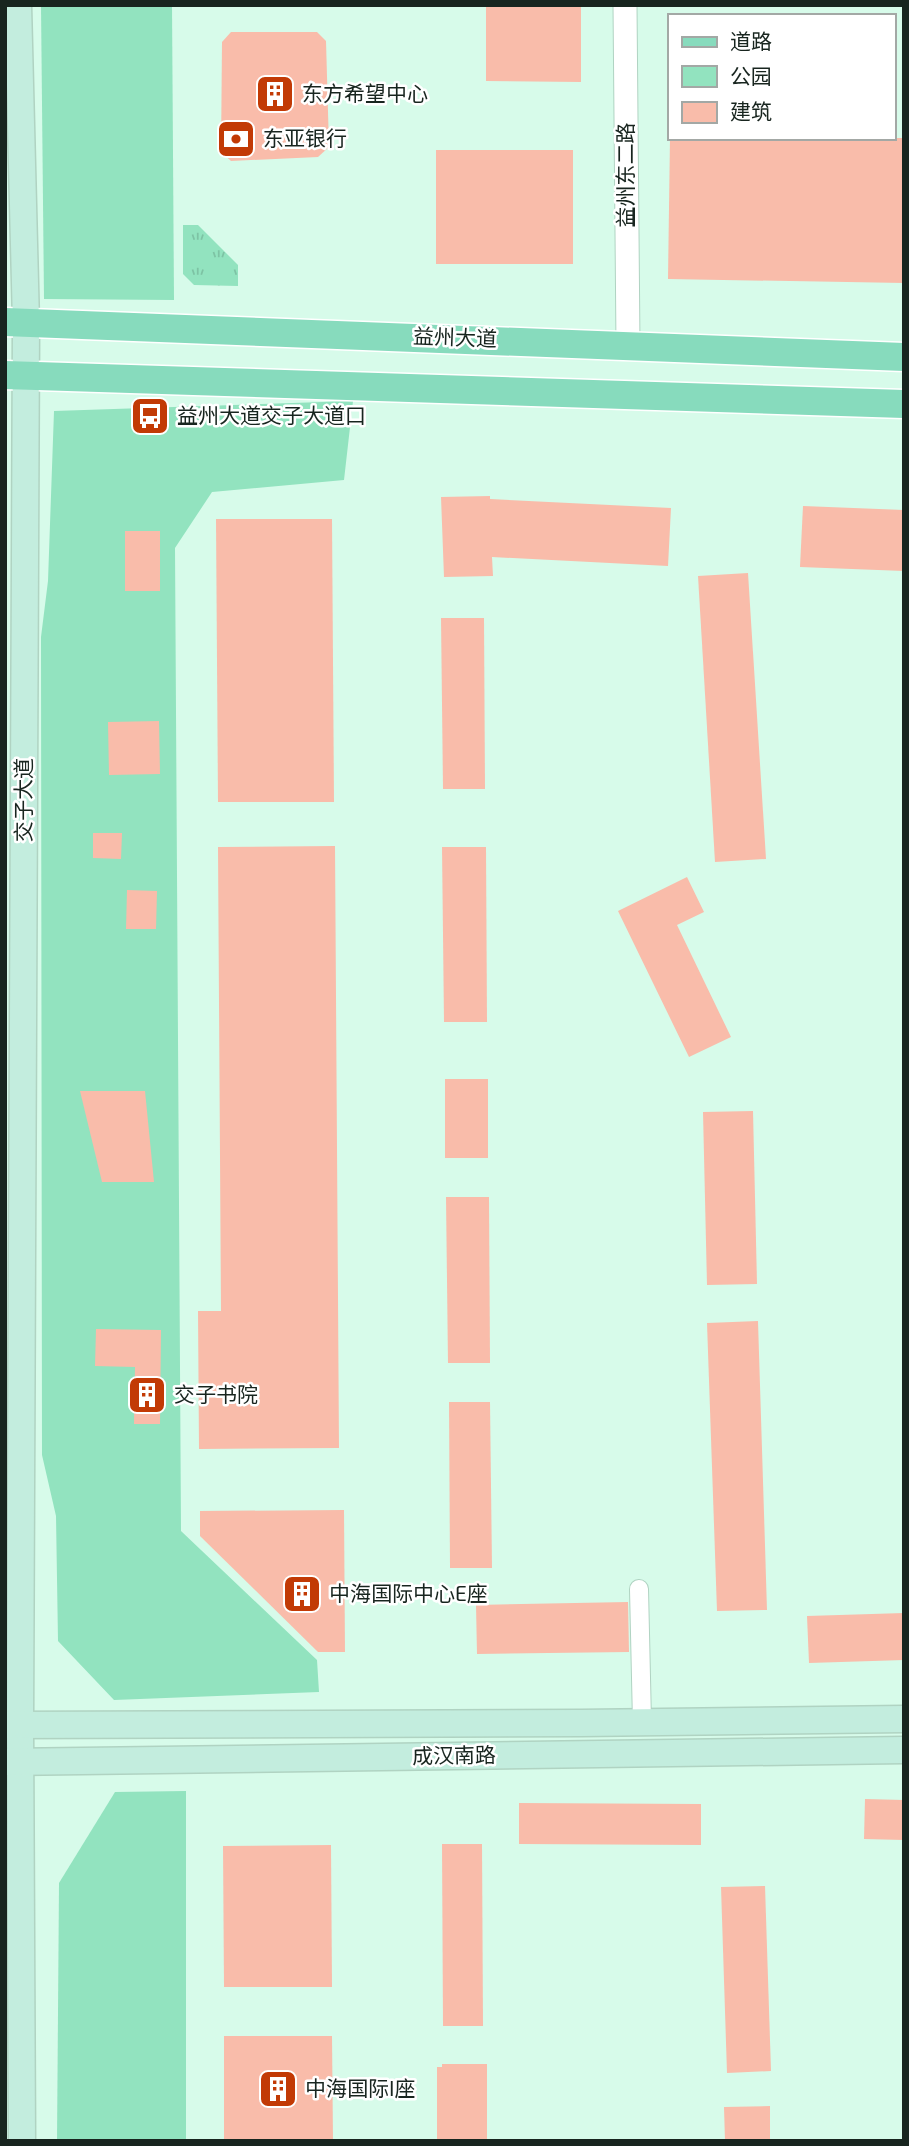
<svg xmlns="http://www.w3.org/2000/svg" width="909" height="2146" font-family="'Exo 2','Noto Sans SC',sans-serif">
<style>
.grass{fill:url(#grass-tufts)}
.green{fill:#92e3bf}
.building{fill:#f9bcaa}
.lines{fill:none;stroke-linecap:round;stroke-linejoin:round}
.minor-casing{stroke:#b0d3c2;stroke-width:20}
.tertiary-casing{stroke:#b0d3c2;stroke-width:25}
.secondary-casing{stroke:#b0d3c2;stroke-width:29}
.primary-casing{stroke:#fff;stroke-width:31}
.minor{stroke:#fff;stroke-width:18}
.tertiary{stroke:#fff;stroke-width:23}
.secondary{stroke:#c3edde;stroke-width:26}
.primary{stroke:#87dbbd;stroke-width:28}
.labels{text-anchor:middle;stroke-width:5;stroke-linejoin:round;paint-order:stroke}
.poi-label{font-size:21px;fill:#18251f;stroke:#fff;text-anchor:start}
.street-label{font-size:21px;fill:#18251f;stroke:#fff}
</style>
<defs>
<pattern id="grass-tufts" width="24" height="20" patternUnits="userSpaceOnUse" patternTransform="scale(1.75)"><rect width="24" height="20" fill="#92e3bf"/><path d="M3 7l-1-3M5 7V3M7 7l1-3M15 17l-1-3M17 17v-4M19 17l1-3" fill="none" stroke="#7dc3a4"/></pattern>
</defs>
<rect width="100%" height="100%" fill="#d7fbea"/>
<!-- grass -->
<polygon class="grass" points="183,225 198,225 238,265 238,286 194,285 183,274"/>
<!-- green -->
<g class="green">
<polygon points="41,5 172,5 174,300 44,299"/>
<polygon points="353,401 344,480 212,492 175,548 181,1531 317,1660 319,1692 114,1700 58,1641 56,1516 42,1455 41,637 48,581 54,411"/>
<polygon points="186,1791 186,2141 57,2141 59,1883 115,1792"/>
</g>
<!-- building -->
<g class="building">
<polygon points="486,5 581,5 581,82 486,81"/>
<polygon points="231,32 317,32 326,41 329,147 318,157 231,161 221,152 222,42"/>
<polygon points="670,138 904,138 904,283 668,279"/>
<rect x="436" y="150" width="137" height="114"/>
<polygon points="490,496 490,499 671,508 668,566 492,557 493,576 444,577 441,497"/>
<polygon points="803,506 904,510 904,571 800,567"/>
<polygon points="216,519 332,519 334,802 218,802"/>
<rect x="125" y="531" width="35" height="60"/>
<polygon points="748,573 766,859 715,862 698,576"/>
<polygon points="441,618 484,618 485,789 443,789"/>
<polygon points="159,721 160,774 109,775 108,722"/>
<polygon points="93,833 122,833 121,859 93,858"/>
<polygon points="335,846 339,1448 199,1449 198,1311 221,1311 218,847"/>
<polygon points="442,847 486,847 487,1022 444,1022"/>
<polygon points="687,877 704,912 677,925 731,1037 689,1057 618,911"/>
<polygon points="127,890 157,891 156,929 126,929"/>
<rect x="445" y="1079" width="43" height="79"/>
<polygon points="80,1091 145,1091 154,1182 102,1182"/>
<polygon points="753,1111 757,1284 707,1285 703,1112"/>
<polygon points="446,1197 489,1197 490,1363 448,1363"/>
<polygon points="758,1321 767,1610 717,1611 707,1323"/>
<polygon points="96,1329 161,1330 160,1424 134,1424 135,1367 95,1366"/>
<polygon points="449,1402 490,1402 492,1568 450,1568"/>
<polygon points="344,1510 345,1652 318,1652 200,1536 200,1511"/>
<polygon points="628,1602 629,1652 477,1654 476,1605"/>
<polygon points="904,1613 904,1660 809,1663 807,1616"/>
<polygon points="865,1799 904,1800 904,1840 864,1839"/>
<polygon points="519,1803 701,1804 701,1845 519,1844"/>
<polygon points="442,1844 482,1844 483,2026 443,2026"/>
<polygon points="331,1845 332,1987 224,1987 223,1846"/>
<polygon points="765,1886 771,2071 727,2073 721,1887"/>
<polygon points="224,2036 332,2036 333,2141 224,2141"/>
<polygon points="442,2064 487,2064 487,2141 437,2141 437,2067 442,2067"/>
<polygon points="770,2106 770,2141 725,2141 724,2107"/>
</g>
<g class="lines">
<defs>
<polyline id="minor" points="639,1589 642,1722"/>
<polyline id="tertiary" points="625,5 628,345"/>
<g id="secondary">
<polyline points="18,5 26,323 20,1724 22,2141"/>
<polyline points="5,1725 581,1723 904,1719"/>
<polyline points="5,1762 904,1750"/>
</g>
<g id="primary">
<polyline points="5,322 904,357"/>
<polyline points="5,375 904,404"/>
</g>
</defs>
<!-- minor casing -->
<use href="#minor" class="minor-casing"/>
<!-- tertiary casing -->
<use href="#tertiary" class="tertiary-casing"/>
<!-- secondary casing -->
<use href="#secondary" class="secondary-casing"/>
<!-- primary casing -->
<use href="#primary" class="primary-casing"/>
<!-- minor -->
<use href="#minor" class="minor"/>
<!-- tertiary -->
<use href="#tertiary" class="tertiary"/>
<!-- secondary -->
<use href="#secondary" class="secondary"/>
<!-- primary -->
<use href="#primary" class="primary"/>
</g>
<!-- icons -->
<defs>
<symbol id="building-square" viewBox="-11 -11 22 22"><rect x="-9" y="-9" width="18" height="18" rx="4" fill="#c23a05" stroke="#fff"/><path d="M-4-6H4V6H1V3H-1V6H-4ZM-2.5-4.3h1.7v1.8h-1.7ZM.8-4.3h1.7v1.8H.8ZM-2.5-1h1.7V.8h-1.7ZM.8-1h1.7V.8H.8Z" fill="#fff"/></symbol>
<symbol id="bank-square" viewBox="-11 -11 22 22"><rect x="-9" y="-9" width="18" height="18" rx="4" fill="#c23a05" stroke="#fff"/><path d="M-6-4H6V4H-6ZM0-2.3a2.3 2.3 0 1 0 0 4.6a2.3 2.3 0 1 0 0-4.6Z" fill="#fff"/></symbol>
<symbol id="bus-square" viewBox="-11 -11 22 22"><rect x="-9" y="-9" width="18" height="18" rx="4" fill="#c23a05" stroke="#fff"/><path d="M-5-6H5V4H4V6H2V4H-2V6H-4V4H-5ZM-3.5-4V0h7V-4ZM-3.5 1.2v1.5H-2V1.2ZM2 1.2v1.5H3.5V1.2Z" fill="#fff"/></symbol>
</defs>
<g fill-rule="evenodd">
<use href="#building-square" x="253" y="72" width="44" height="44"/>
<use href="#bank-square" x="214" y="117" width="44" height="44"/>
<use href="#bus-square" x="128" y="394" width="44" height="44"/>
<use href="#building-square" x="125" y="1373" width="44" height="44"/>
<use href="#building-square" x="280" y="1572" width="44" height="44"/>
<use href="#building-square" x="256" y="2067" width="44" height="44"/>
</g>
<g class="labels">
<!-- poi labels -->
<g class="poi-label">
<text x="302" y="101">东方希望中心</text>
<text x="263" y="146">东亚银行</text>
<text x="177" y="423">益州大道交子大道口</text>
<text x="174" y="1402">交子书院</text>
<text x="329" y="1601">中海国际中心E座</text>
<text x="305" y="2096">中海国际I座</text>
</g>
<!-- street labels -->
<g class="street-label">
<text transform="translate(626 175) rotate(-90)" y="7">益州东二路</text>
<text transform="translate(455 338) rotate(2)" y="7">益州大道</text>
<text transform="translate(24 800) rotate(-90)" y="7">交子大道</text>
<text transform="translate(454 1756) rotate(-1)" y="7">成汉南路</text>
</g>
</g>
<!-- border -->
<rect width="909" height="2146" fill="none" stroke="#18251f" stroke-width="14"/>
<!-- legend -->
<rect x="668" y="14" width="228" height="126" fill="#ffffff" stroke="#a3a8a5" stroke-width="2"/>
<rect x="682" y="37" width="35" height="10" fill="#87dbbd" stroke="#a3a8a5" stroke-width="2"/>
<text x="730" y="49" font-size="21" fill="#18251f">道路</text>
<rect x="682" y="66" width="35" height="21" fill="#92e3bf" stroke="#a3a8a5" stroke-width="2"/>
<text x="730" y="84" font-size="21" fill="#18251f">公园</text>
<rect x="682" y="102" width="35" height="21" fill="#f9bcaa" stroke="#a3a8a5" stroke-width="2"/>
<text x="730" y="119" font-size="21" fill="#18251f">建筑</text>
</svg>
